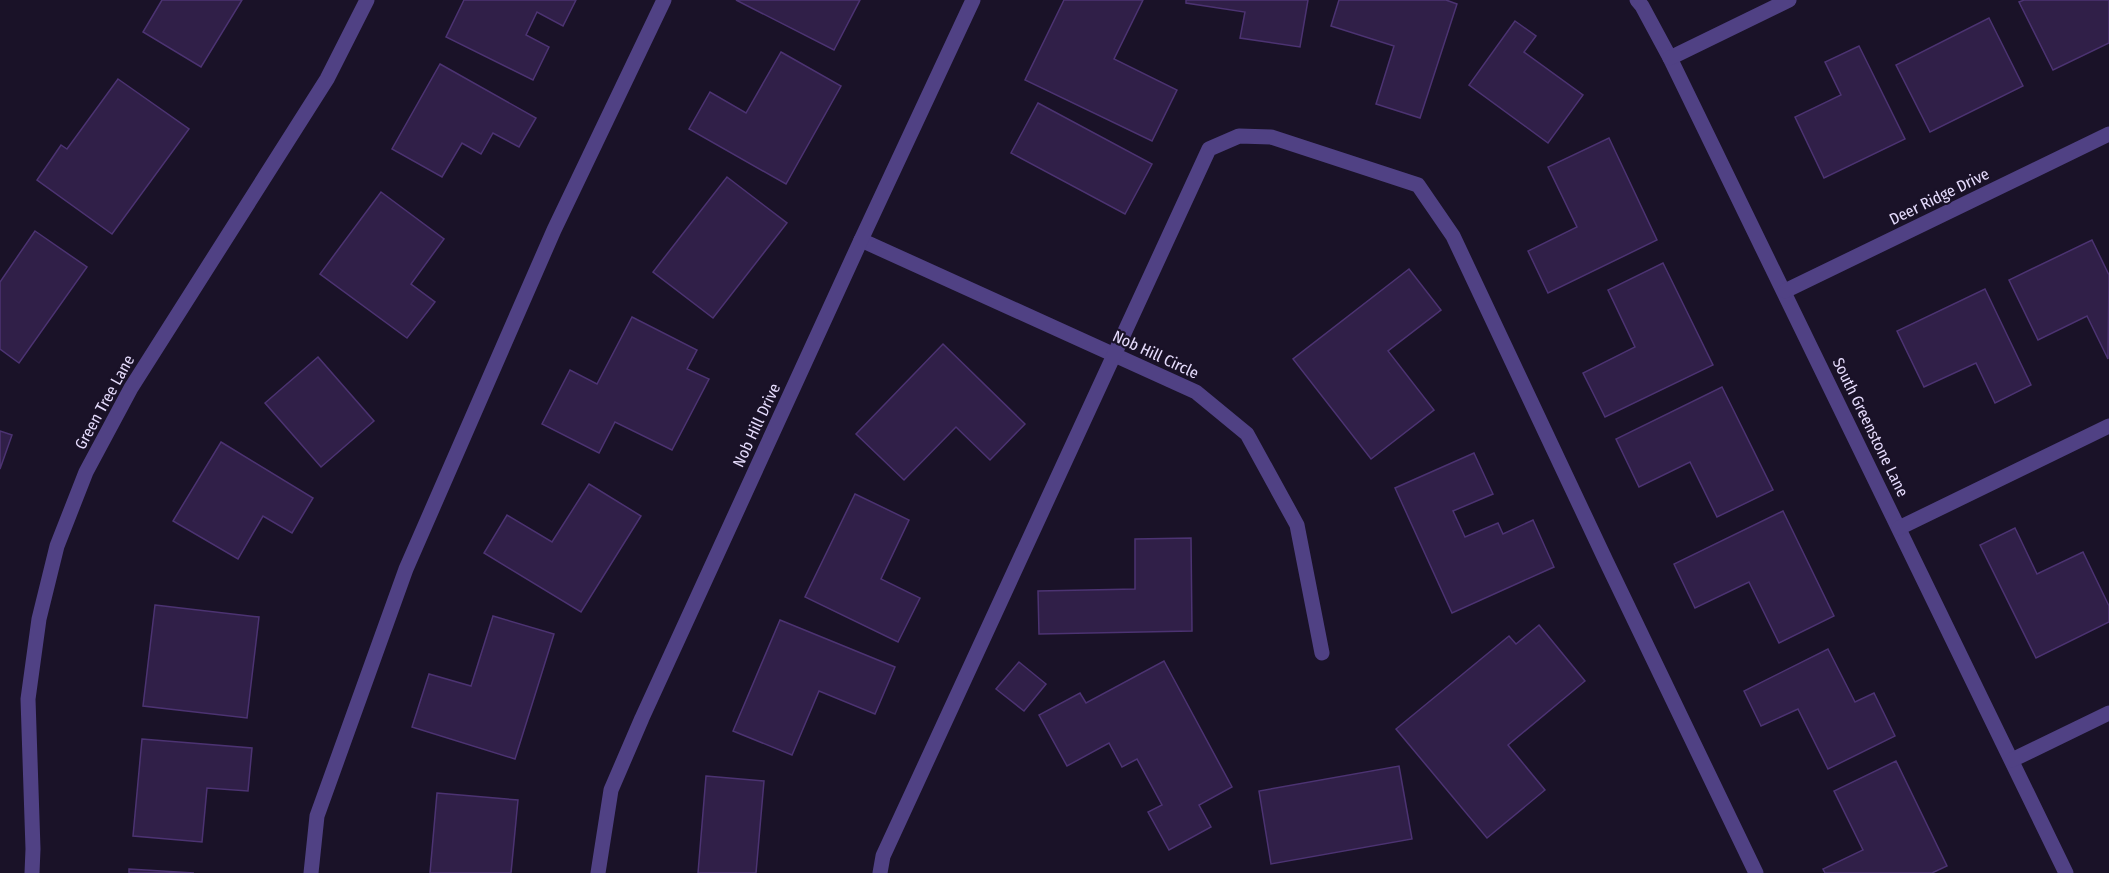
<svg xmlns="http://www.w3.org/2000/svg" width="2109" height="873" font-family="'Fira Sans Condensed',sans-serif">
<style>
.building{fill:#301f48;stroke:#4c3372;stroke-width:1.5}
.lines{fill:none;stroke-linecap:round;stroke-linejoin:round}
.minor{stroke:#504184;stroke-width:15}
.labels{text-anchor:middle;stroke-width:4.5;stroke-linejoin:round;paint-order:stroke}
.street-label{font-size:16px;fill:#e6dcfd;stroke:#1a1228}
</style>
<rect width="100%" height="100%" fill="#1a1228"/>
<!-- building -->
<g class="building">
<polygon points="162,0 242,0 201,67 143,32"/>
<polygon points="464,0 576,0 563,26 537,12 526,35 549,47 533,80 446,37"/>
<polygon points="736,0 860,0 834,50"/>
<polygon points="1064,0 1143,0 1114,59 1177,90 1152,141 1025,80"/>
<polygon points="1186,0 1308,0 1300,47 1240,38 1245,12 1186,3"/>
<polygon points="1339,0 1446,0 1457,4 1420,118 1376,104 1394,46 1331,26"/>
<polygon points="2024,0 2109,0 2109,43 2053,70 2019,2"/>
<polygon points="1989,18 2023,86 1930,132 1896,65"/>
<polygon points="1515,21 1536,36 1524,52 1583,95 1548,143 1469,85"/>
<polygon points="1859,46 1905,139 1824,178 1795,117 1841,95 1825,62"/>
<polygon points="781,52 841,86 786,184 689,129 710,92 746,113"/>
<polygon points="440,64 536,118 519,147 493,133 481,154 462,143 442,177 392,149"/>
<polygon points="118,79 189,129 112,234 37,180 61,145 67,149"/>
<polygon points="1038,103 1152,164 1125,214 1011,153"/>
<polygon points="1609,138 1657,240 1548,293 1528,251 1577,227 1548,167"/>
<polygon points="727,177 787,223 713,318 653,272"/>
<polygon points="381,192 444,239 411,284 435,302 407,338 320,274"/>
<polygon points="35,231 87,267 19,363 0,349 0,282"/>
<polygon points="2092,240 2109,275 2108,359 2087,316 2038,340 2009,280"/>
<polygon points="1663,263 1713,365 1605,417 1583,373 1635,347 1608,290"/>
<polygon points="1409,269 1441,310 1388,351 1434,410 1371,459 1293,359"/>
<polygon points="1985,289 2031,385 1995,403 1976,363 1924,387 1897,331"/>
<polygon points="632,317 697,350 687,369 709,379 672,450 615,422 599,453 542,424 570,370 597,384"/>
<polygon points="943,344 1025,424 990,460 956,427 904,480 856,434"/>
<polygon points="318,357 374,421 321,467 265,403"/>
<polygon points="1722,387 1773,490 1717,517 1690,462 1639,487 1616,439"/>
<polygon points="0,431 12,435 0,469"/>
<polygon points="221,442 313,498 292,533 263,516 238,559 173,521"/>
<polygon points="1474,453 1493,494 1453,511 1465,537 1498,523 1503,534 1533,520 1554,567 1452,613 1395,488"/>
<polygon points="589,484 641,516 581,612 484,553 507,515 552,542"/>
<polygon points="855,494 909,520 881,579 920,598 898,642 805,597"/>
<polygon points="1783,511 1834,616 1779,643 1749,582 1695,608 1674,564"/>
<polygon points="2015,528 2037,574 2083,552 2109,606 2109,622 2036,658 1980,545"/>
<polygon points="1191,538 1192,631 1039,634 1038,591 1135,589 1135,539"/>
<polygon points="155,605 259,617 247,718 143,706"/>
<polygon points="493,616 554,634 515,759 412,727 429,674 471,686"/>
<polygon points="780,620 895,667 875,714 819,691 792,755 733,731"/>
<polygon points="1539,625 1585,681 1508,745 1545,790 1487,838 1396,729 1509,636 1516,644"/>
<polygon points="1828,649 1855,702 1874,693 1895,736 1828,769 1798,709 1761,726 1744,691"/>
<polygon points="1164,661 1232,787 1199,805 1211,827 1169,850 1148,812 1162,805 1137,759 1122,767 1109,743 1067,766 1039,715 1080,693 1086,703"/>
<polygon points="1019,662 1046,684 1024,711 996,689"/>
<polygon points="142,739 252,748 248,791 207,788 202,842 133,836"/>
<polygon points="1896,761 1947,866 1932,873 1825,873 1823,869 1863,850 1834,791"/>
<polygon points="1399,766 1412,839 1271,864 1259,791"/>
<polygon points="706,776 764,781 756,873 698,873"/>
<polygon points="437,793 518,800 511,873 430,873"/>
<polygon points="129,869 194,873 129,873"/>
</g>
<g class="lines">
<!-- minor -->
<g class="minor">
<polyline points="1637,0 1642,6 1670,58 2066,873"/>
<polyline points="1670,58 1789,0"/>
<polyline points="861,240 1196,392 1247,434 1297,525 1322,653"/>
<polyline points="1785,291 2109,134"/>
<polyline points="1899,528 2109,426"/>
<polyline points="2012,760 2109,713"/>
<polyline points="32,873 33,849 28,699 39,619 57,546 86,472 131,388 327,79 367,0"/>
<polyline points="311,873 317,816 406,569 554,230 664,0"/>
<polyline points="598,873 611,790 642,718 861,240 973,0"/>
<polyline points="880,873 883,856 1209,149 1239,136 1271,137 1418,185 1453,236 1606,561 1756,873"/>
</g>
</g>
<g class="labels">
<!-- street labels -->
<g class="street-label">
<text transform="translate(1939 196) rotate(-26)" y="6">Deer Ridge Drive</text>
<text transform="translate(1156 354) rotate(25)" y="6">Nob Hill Circle</text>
<text transform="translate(104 402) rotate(-61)" y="6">Green Tree Lane</text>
<text transform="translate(756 425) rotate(-65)" y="6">Nob Hill Drive</text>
<text transform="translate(1871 427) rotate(64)" y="6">South Greenstone Lane</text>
</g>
</g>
</svg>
